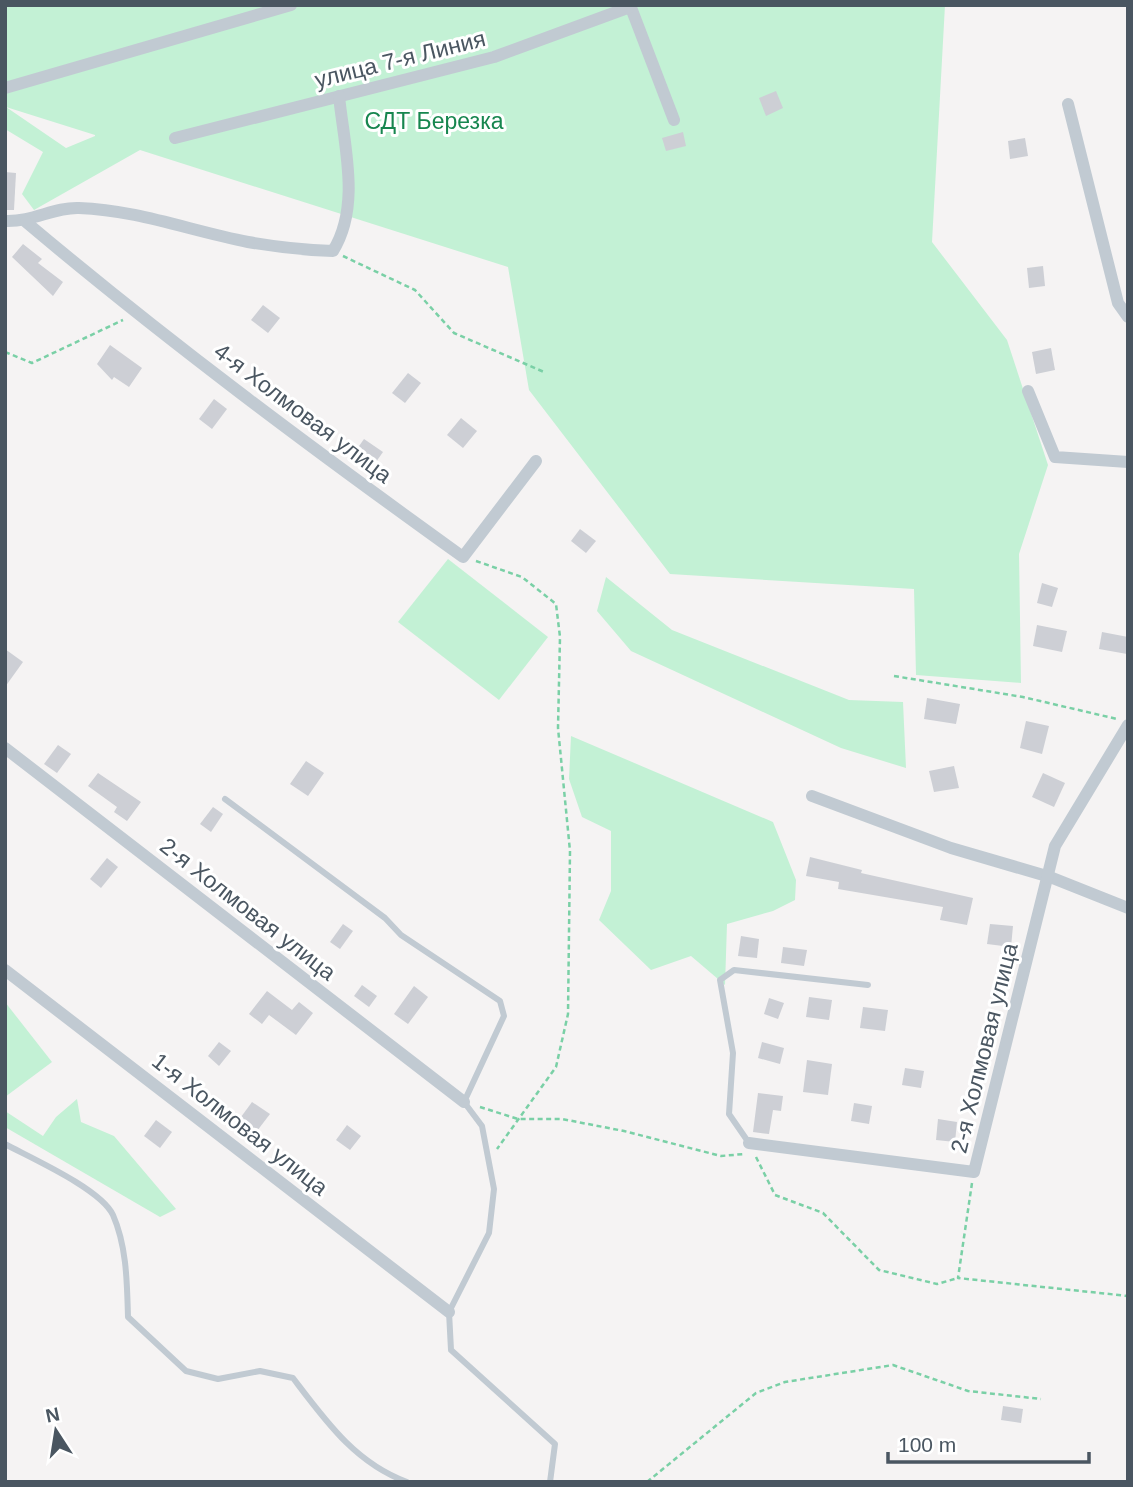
<svg xmlns="http://www.w3.org/2000/svg" width="1133" height="1487" font-family="Arial,sans-serif">
<style>
.green{fill:#c3f1d5;fill-rule:evenodd}
.building{fill:#cdcfd5}
.lines{fill:none;stroke-linecap:round;stroke-linejoin:round}
.path{stroke:#7ad0a6;stroke-width:2.5;stroke-dasharray:5 3.5;stroke-linecap:butt}
.service{stroke:#c1cad2;stroke-width:6}
.minor{stroke:#c1cad2;stroke-width:12}
.labels{text-anchor:middle;stroke-width:6;stroke-linejoin:round;paint-order:stroke}
.street-label{font-size:23px;fill:#4a5661;stroke:#fff}
.park-label{font-size:23px;fill:#17864f;stroke:#fff}
</style>
<rect width="100%" height="100%" fill="#f5f3f3"/>
<!-- green -->
<g class="green">
<path d="M 5,5 L 945,5 L 932,242 L 1007,340 L 1048,465 L 1019,554 L 1021,683 L 916,675 L 914,589 L 670,574 L 529,390 L 508,267 L 140,150 L 34,210 L 22,194 L 43,152 L 5,129 ZM 6,107 L 95,135 L 95,136 L 66,148 Z"/>
<polygon points="448,559 548,637 499,700 398,622"/>
<polygon points="606,577 672,630 849,700 903,702 906,768 841,748 631,651 597,611"/>
<polygon points="571,736 773,822 796,880 795,900 773,911 727,924 725,985 691,956 651,970 599,920 611,891 611,831 582,817 569,779"/>
<polygon points="5,1002 52,1062 5,1097"/>
<polygon points="77,1099 81,1122 114,1136 176,1209 160,1217 5,1127 5,1111 43,1136 56,1117"/>
</g>
<!-- building -->
<g class="building">
<polygon points="776,91 783,108 766,116 759,98"/>
<polygon points="683,132 686,146 666,151 662,138"/>
<polygon points="1025,138 1028,156 1010,159 1008,141"/>
<polygon points="5,172 16,173 14,210 5,210"/>
<polygon points="23,244 42,259 38,263 63,282 53,296 12,257"/>
<polygon points="1043,266 1045,286 1029,288 1027,268"/>
<polygon points="263,305 280,318 268,333 251,320"/>
<polygon points="110,345 142,368 129,387 114,377 112,380 97,364"/>
<polygon points="1051,348 1055,370 1036,374 1032,352"/>
<polygon points="408,373 421,383 405,403 392,393"/>
<polygon points="214,399 227,409 212,429 199,419"/>
<polygon points="461,418 477,431 463,448 447,435"/>
<polygon points="364,439 383,452 371,469 352,456"/>
<polygon points="580,529 596,541 586,553 571,541"/>
<polygon points="1042,583 1058,588 1052,607 1037,603"/>
<polygon points="1037,625 1067,631 1062,652 1033,646"/>
<polygon points="1102,632 1128,637 1127,654 1099,649"/>
<polygon points="5,649 23,662 5,687"/>
<polygon points="927,698 960,704 956,724 924,719"/>
<polygon points="1026,721 1049,726 1042,754 1020,748"/>
<polygon points="58,745 71,754 57,773 44,764"/>
<polygon points="306,761 324,773 308,796 290,784"/>
<polygon points="954,766 959,788 934,792 929,771"/>
<polygon points="98,773 141,802 127,821 114,812 117,807 88,786"/>
<polygon points="1043,773 1065,783 1054,807 1032,797"/>
<polygon points="213,807 223,814 211,832 200,824"/>
<polygon points="810,857 862,870 861,873 973,898 967,925 940,920 943,907 838,889 839,882 806,876"/>
<polygon points="107,858 118,867 101,888 90,879"/>
<polygon points="343,924 353,931 340,949 330,942"/>
<polygon points="990,924 1013,926 1011,947 987,944"/>
<polygon points="741,936 759,939 757,958 738,956"/>
<polygon points="783,947 807,950 804,966 781,963"/>
<polygon points="362,985 377,996 369,1007 354,996"/>
<polygon points="414,986 428,997 408,1024 394,1014"/>
<polygon points="267,991 292,1010 299,1002 313,1013 296,1035 269,1015 262,1024 249,1014"/>
<polygon points="809,997 832,1000 829,1020 806,1017"/>
<polygon points="769,998 784,1003 778,1019 764,1014"/>
<polygon points="863,1007 888,1010 885,1031 860,1028"/>
<polygon points="219,1042 231,1051 219,1066 208,1056"/>
<polygon points="762,1042 784,1048 780,1064 758,1058"/>
<polygon points="807,1060 832,1064 828,1095 803,1092"/>
<polygon points="905,1068 924,1071 921,1088 902,1085"/>
<polygon points="758,1093 783,1096 781,1111 773,1110 769,1134 753,1132"/>
<polygon points="252,1102 270,1114 257,1131 241,1117"/>
<polygon points="854,1103 872,1106 869,1124 851,1121"/>
<polygon points="938,1119 957,1122 955,1142 936,1140"/>
<polygon points="156,1120 172,1132 160,1148 144,1136"/>
<polygon points="347,1125 361,1136 350,1150 336,1140"/>
<polygon points="1003,1406 1023,1409 1021,1423 1001,1420"/>
</g>
<g class="lines">
<!-- path -->
<g class="path">
<polyline points="343,256 415,290 454,333 544,372"/>
<polyline points="5,352 32,363 123,320"/>
<polyline points="476,561 522,577 556,604 560,637 558,728 570,851 568,1014 556,1067 497,1149"/>
<polyline points="894,676 1023,697 1117,719"/>
<polyline points="480,1107 518,1119 562,1119 624,1131 721,1156 744,1154"/>
<polyline points="756,1157 775,1195 823,1213 879,1270 937,1284 958,1278"/>
<polyline points="972,1183 958,1278 1128,1296"/>
<polyline points="647,1482 756,1393 785,1382 893,1365 968,1391 1041,1399"/>
</g>
<!-- service -->
<g class="service">
<polyline points="225,799 385,918 401,935 500,1001 504,1016 464,1102 482,1126 494,1189 489,1233 449,1312 451,1350 555,1444 550,1482"/>
<polyline points="749,1143 729,1114 733,1053 720,980 734,970 868,985"/>
<path d="M 5,1144 C 31,1158 101,1189 113,1215 C 127,1247 127,1284 128,1317 L 186,1371 L 218,1379 L 260,1371 L 293,1378 C 325,1420 355,1463 407,1482"/>
</g>
<!-- minor -->
<g class="minor">
<polyline points="630,5 674,120"/>
<polyline points="5,88 291,5"/>
<polyline points="1068,104 1118,303 1128,317"/>
<polyline points="175,138 494,57 630,7"/>
<path d="M 5,221 C 34,222 53,207 79,208 C 137,210 191,231 248,242 C 276,247 304,250 333,251 C 361,206 344,146 339,96"/>
<path d="M 26,222 C 166,340 314,450 463,557 L 536,461"/>
<polyline points="1028,391 1055,457 1128,462"/>
<polyline points="5,748 464,1102"/>
<polyline points="812,796 951,848 1050,877 1128,908"/>
<polyline points="5,970 449,1312"/>
<polyline points="749,1143 974,1172 1055,846 1128,725"/>
</g>
</g>
<g class="labels">
<!-- street labels -->
<g class="street-label">
<text transform="translate(400 59) rotate(-14)" y="8">улица 7-я Линия</text>
<text transform="translate(303 413) rotate(37)" y="8">4-я Холмовая улица</text>
<text transform="translate(248 909) rotate(38)" y="8">2-я Холмовая улица</text>
<text transform="translate(984 1048) rotate(-76)" y="8">2-я Холмовая улица</text>
<text transform="translate(240 1124) rotate(38)" y="8">1-я Холмовая улица</text>
</g>
<!-- park labels -->
<g class="park-label">
<text x="434" y="129">СДТ Березка</text>
</g>
</g>
<!-- border -->
<rect width="1133" height="1487" fill="none" stroke="#4a5661" stroke-width="14"/>
<!-- north arrow -->
<g transform="translate(56 1431) rotate(348)" stroke="#ffffff" stroke-width="5" paint-order="stroke">
<path d="M0-5L12 26L0 18L-12 26Z" fill="#4a5661"/>
<text y="-10" font-size="19" font-weight="bold" text-anchor="middle" fill="#4a5661">N</text>
</g>
<!-- scale -->
<path d="M888 1452v10h201v-10" fill="none" stroke="#4a5661" stroke-width="3.5"/>
<text x="898" y="1452" font-size="21" fill="#4a5661" stroke="#ffffff" stroke-width="5" paint-order="stroke">100 m</text>
</svg>
